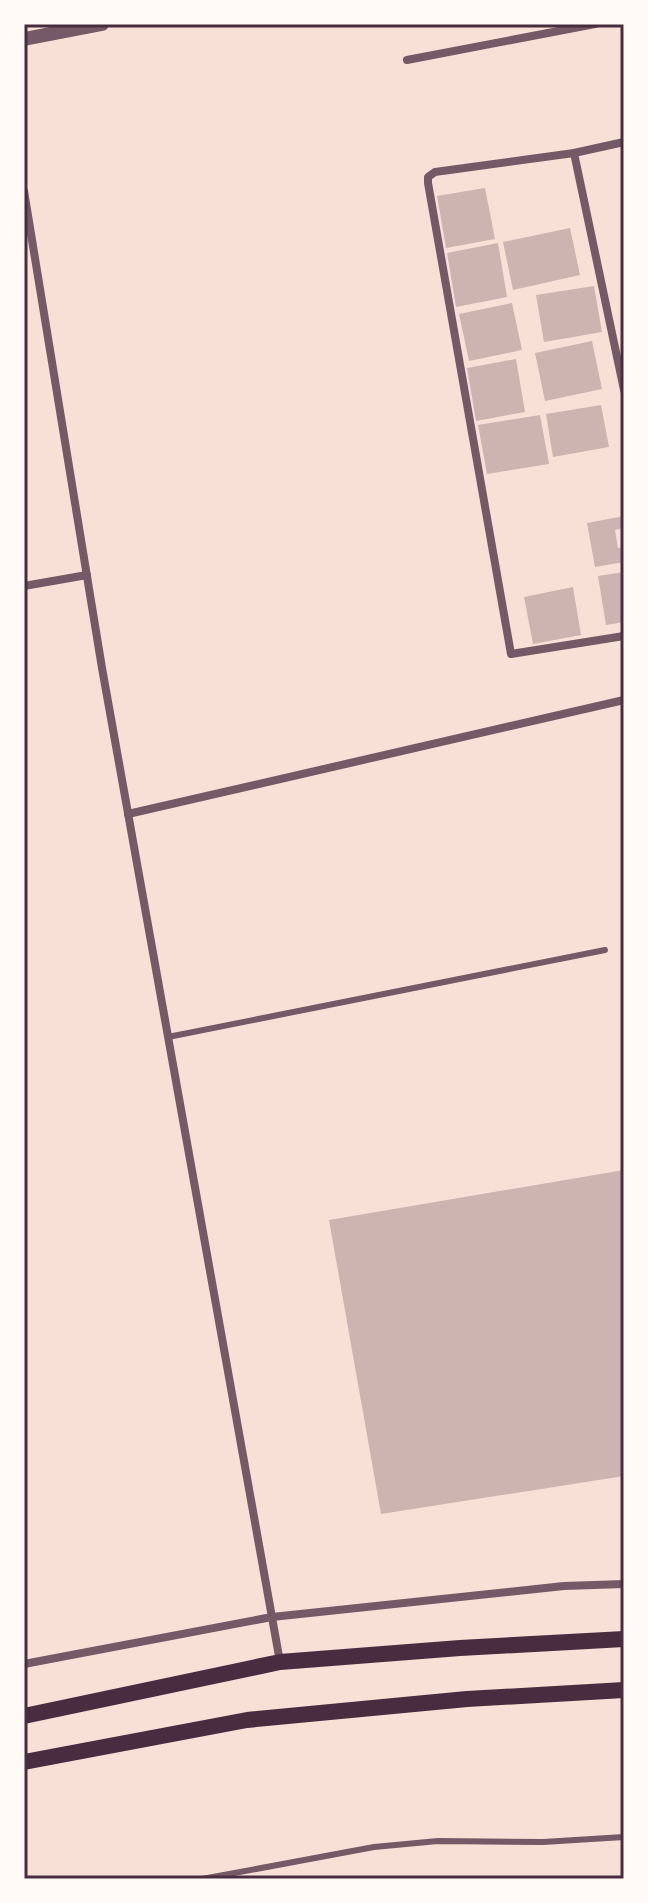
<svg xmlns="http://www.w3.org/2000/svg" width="648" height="1903" font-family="Quicksand,sans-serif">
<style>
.building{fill:#ccb4b1}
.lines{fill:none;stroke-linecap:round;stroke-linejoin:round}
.service{stroke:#755966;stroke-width:6}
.minor{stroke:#755966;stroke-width:8}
.tertiary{stroke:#755966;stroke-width:14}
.secondary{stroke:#4a2c40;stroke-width:16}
.neatline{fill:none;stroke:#4a2c40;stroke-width:3}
</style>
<rect width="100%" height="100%" fill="#f7e1d7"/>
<!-- building -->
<g class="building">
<polygon points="485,188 495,239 446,248 437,196"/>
<polygon points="570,228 580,275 513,290 503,242"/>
<polygon points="498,243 507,297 456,307 447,253"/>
<polygon points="594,286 602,332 544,342 536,295"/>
<polygon points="512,303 522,350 469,361 459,314"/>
<polygon points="592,341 602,389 545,401 535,353"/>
<polygon points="516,359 525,412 476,421 467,368"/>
<polygon points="601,405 609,447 553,457 546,414"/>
<polygon points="540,415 549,464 487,474 478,425"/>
<polygon points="624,516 624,528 615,530 618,548 624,547 624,562 595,567 587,523"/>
<polygon points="624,572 624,622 606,625 598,576"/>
<polygon points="573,587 581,635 533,644 524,597"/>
<polygon points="624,1170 624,1476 381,1514 329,1220"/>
</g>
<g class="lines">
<!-- service -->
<g class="service">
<polyline points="168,1037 605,950"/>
<polyline points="202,1879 374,1847 438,1841 543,1842 624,1837"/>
</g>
<!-- minor -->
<g class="minor">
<polyline points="407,60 595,24"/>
<polyline points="624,142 574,153 435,172 428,177 428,183 511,654 624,636"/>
<polyline points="574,153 624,390"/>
<polyline points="24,191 102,668 280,1662"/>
<polyline points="24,586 87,575"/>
<polyline points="128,814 624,700"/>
<polyline points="24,1664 272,1617 564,1586 624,1584"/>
</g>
<!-- tertiary -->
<polyline class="tertiary" points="24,39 102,24"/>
<!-- secondary -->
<g class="secondary">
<polyline points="24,1716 280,1662 460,1648 624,1639"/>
<polyline points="24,1762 247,1720 467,1699 624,1690"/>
</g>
</g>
<!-- border -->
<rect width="648" height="1903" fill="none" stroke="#fffaf5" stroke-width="52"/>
<rect x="26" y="26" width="596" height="1851" class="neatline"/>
</svg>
